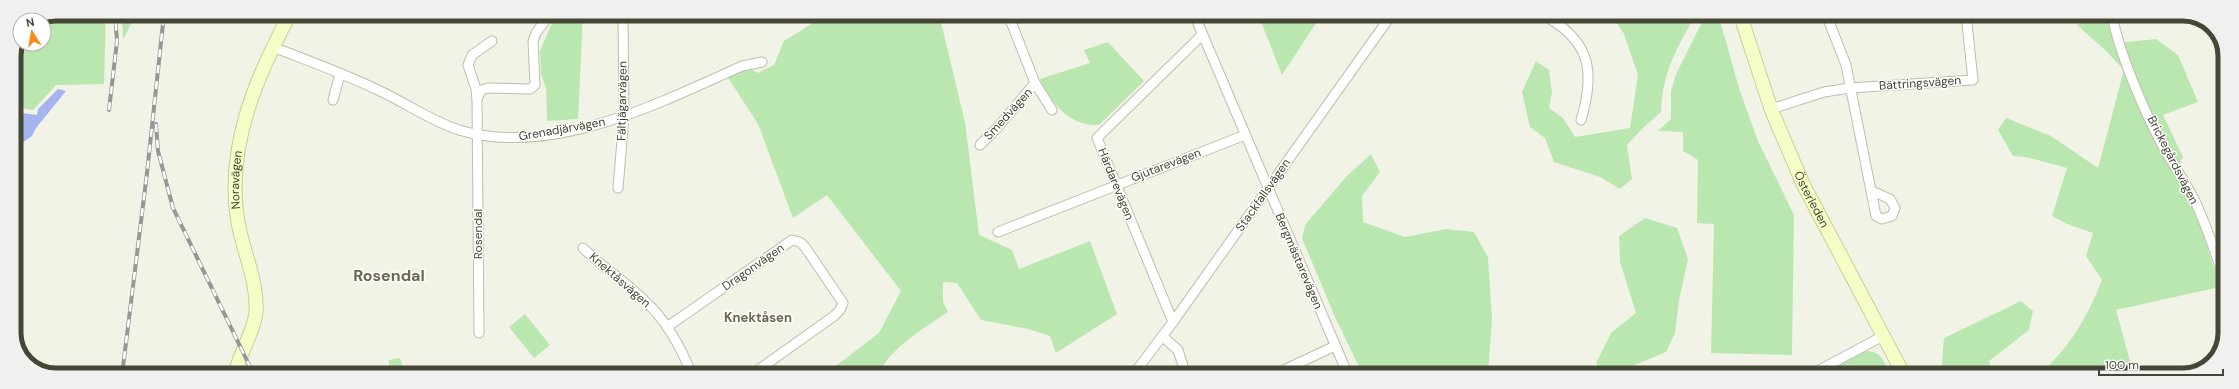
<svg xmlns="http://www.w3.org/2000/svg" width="2239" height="389" font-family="'DM Sans',sans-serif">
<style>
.green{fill:#bae7b0}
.water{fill:#a4b5ef}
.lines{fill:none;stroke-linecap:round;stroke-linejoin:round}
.street-casing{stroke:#bebeaa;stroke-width:11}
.secondary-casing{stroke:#c9cf95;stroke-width:15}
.street{stroke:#fff;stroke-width:9}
.secondary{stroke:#f7fdc6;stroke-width:13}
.rail-casing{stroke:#969696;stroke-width:4}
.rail{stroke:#fff;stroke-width:2.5;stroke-dasharray:8;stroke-linecap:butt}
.labels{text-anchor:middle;stroke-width:3;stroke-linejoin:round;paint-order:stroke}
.street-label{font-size:12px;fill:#464636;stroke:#fff}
.neighbourhood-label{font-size:13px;font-weight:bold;fill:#69684d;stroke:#fff}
.district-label{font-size:16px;font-weight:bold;fill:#69684d;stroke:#fff}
.rim{fill:none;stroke:#464636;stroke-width:5}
</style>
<rect width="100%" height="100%" fill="#f2f3e7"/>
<!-- green -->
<g class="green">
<polygon points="56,14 106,14 104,84 56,85 33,110 14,107 14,56 20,41 20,44 44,44 44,20 41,20"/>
<polygon points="122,14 136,14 123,40"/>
<polygon points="556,14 583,14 578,119 547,121 546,88 541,74 540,51"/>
<path d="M 816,14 L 939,14 L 965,122 L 979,235 L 1012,250 L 1019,269 L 1090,241 L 1117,314 L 1056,353 L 1050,336 L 1028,329 L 981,320 L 957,283 L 943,282 L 943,302 L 948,312 C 925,327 889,349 878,375 L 824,375 L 879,333 L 901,291 L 827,195 L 793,218 L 758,124 L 727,76 L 748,67 L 758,73 L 774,65 L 784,41 L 816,21 Z"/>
<polygon points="1258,14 1322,14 1282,75"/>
<path d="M 1611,14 L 1696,14 C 1676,50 1663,70 1661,112 L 1643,128 L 1627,145 L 1632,179 L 1620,189 L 1600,177 L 1554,162 L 1545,138 L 1530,127 L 1522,92 L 1536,61 L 1549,70 L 1552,92 L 1549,108 L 1563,118 L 1575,137 L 1630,128 L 1638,75 L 1624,34 Z"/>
<polygon points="1706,14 1718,14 1740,91 1758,141 1794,215 1792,355 1711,353 1714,224 1697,223 1698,160 1683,151 1683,132 1658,131 1671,119 1671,91 1676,74"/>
<path d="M 2089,14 L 2101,14 L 2114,26 L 2119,43 L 2156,39 L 2178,55 L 2198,102 L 2163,115 L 2183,157 L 2174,174 L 2196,212 L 2220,287 L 2116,310 L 2134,375 L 2049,375 L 2044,370 C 2072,344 2088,315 2102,280 L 2086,256 L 2093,233 L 2067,224 L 2052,216 L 2067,168 L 2026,157 L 2013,156 L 1998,130 L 2006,118 L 2051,136 L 2098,168 L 2124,70 L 2104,49 L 2077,25 Z"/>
<path d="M 1108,42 L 1144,81 L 1099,125 C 1070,127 1051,103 1040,79 L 1090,63 L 1084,50 Z"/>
<polygon points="1371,154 1380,172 1362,196 1363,222 1405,237 1446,229 1474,232 1488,257 1492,319 1488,373 1486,375 1363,375 1335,317 1302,238 1305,225 1346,177"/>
<polygon points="1645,218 1677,228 1688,259 1679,300 1675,333 1666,352 1618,372 1600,370 1596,363 1611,333 1636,313 1620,262 1619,236"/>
<polygon points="2021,301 2033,311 2029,330 1989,361 1993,375 1941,375 1944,338"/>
<polygon points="525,314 550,345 534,358 509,327"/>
<path d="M 1863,351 C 1882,350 1883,360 1890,375 L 1826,375 L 1825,372 Z"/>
<polygon points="400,358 405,375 389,375 389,360"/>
</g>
<!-- water -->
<polygon class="water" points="58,89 66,91 36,128 32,136 22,143 14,144 14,112 37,115 38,109"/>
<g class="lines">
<defs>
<g id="street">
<polyline points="1008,14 1035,83 1052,110"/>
<polyline points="1194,14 1348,375"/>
<path d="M 1541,14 C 1590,39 1596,70 1581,120"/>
<polyline points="1826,14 1846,65 1876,216 1882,219 1892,216 1895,208 1890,199 1872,191"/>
<path d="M 2112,14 C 2118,51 2146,116 2164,148 C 2174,166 2186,183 2195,201 C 2207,227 2216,254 2225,282"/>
<polyline points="1010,21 1031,14"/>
<path d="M 273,47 C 309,61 345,74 380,91 C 406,103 431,121 459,130 C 551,158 660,103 742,66 L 762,62"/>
<polyline points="477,99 481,90 488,88 530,89 535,85 533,41 536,33 550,14"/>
<polyline points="333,100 340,74"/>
<polyline points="1771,109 1824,92 1850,88 1973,80 1966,14"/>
<polyline points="980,145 998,127 1035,83"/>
<polyline points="618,188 624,117 623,14"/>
<polyline points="998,232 1245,135"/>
<path d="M 583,248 C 602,267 625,281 644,300 C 666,320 681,347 692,375"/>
<polyline points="1173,322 1097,138 1202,35"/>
<polyline points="667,327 792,240 800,242 805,247 843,303 840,310 834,316 751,375"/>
<polyline points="479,333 477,99 476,89 468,65 472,55 492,41"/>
<polyline points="1162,336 1178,350 1186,375"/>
<polyline points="1133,375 1173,322 1392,14"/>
<polyline points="1273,375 1335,346"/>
<polyline points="1810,375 1883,336"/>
</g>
<g id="secondary">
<path id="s1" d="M 1740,14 L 1771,109 L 1803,184 L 1904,375"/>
<path id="s2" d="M 235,375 C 239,352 254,334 256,312 C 258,281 243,252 238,222 C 225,150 256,77 290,14"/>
</g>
</defs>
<!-- street casing -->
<use href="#street" class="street-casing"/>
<!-- secondary casing -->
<use href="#secondary" class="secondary-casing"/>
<!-- street -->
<use href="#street" class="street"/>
<!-- secondary -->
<use href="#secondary" class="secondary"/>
<defs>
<g id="rail">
<polyline points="109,110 117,41 115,14"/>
<polyline points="156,124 158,151 173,208 254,375"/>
<polyline points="122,375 147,173 164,14"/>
</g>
</defs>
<!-- rail casing -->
<use href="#rail" class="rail-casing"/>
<!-- rail -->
<use href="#rail" class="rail"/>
</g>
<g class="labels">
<!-- street labels -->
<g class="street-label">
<text transform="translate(1920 83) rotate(-4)" y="4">Bättringsvägen</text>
<text transform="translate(622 101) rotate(-89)" y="4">Fältjägarvägen</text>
<text transform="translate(1008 114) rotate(-48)" y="4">Smedvägen</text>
<text transform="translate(562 129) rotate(-10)" y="4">Grenadjärvägen</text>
<text transform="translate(2173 160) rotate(63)" y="4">Brickegårdsvägen</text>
<text transform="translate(1166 165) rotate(-21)" y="4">Gjutarevägen</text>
<text dy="4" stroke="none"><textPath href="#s2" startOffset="201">Noravägen</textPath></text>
<text transform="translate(1116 184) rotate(68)" y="4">Härdarevägen</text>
<text transform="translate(1263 195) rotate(-55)" y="4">Stackfallsvägen</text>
<text dy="4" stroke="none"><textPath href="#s1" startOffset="199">Österleden</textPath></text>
<text transform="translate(478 234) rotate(-90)" y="4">Rosendal</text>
<text transform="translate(1299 261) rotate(67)" y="4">Bergmästarevägen</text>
<text transform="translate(753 267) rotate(-35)" y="4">Dragonvägen</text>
<text transform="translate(620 280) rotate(41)" y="4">Knektåsvägen</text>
</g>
<!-- neighbourhood labels -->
<g class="neighbourhood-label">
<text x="758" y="322">Knektåsen</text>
</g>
<!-- district labels -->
<g class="district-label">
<text x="389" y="281">Rosendal</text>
</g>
</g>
<!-- crop -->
<path d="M0 0H2239V389H0ZM56 21H2183A35 35 0 0 1 2218 56V333A35 35 0 0 1 2183 368H56A35 35 0 0 1 21 333V56A35 35 0 0 1 56 21Z" fill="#f0f0ef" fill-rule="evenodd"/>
<path class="rim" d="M56 21H2183A35 35 0 0 1 2218 56V333A35 35 0 0 1 2183 368H56A35 35 0 0 1 21 333V56A35 35 0 0 1 56 21Z"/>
<!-- north arrow -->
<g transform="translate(32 32) rotate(349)"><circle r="19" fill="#ffffff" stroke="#b5b5af"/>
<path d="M0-3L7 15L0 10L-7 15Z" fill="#f68c1b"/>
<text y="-6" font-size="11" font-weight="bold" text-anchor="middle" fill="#464636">N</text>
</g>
<!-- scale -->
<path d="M2099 369v6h124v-6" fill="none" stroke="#464636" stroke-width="2"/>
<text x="2105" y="369" font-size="12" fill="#464636" stroke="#ffffff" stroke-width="3" paint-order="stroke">100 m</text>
</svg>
